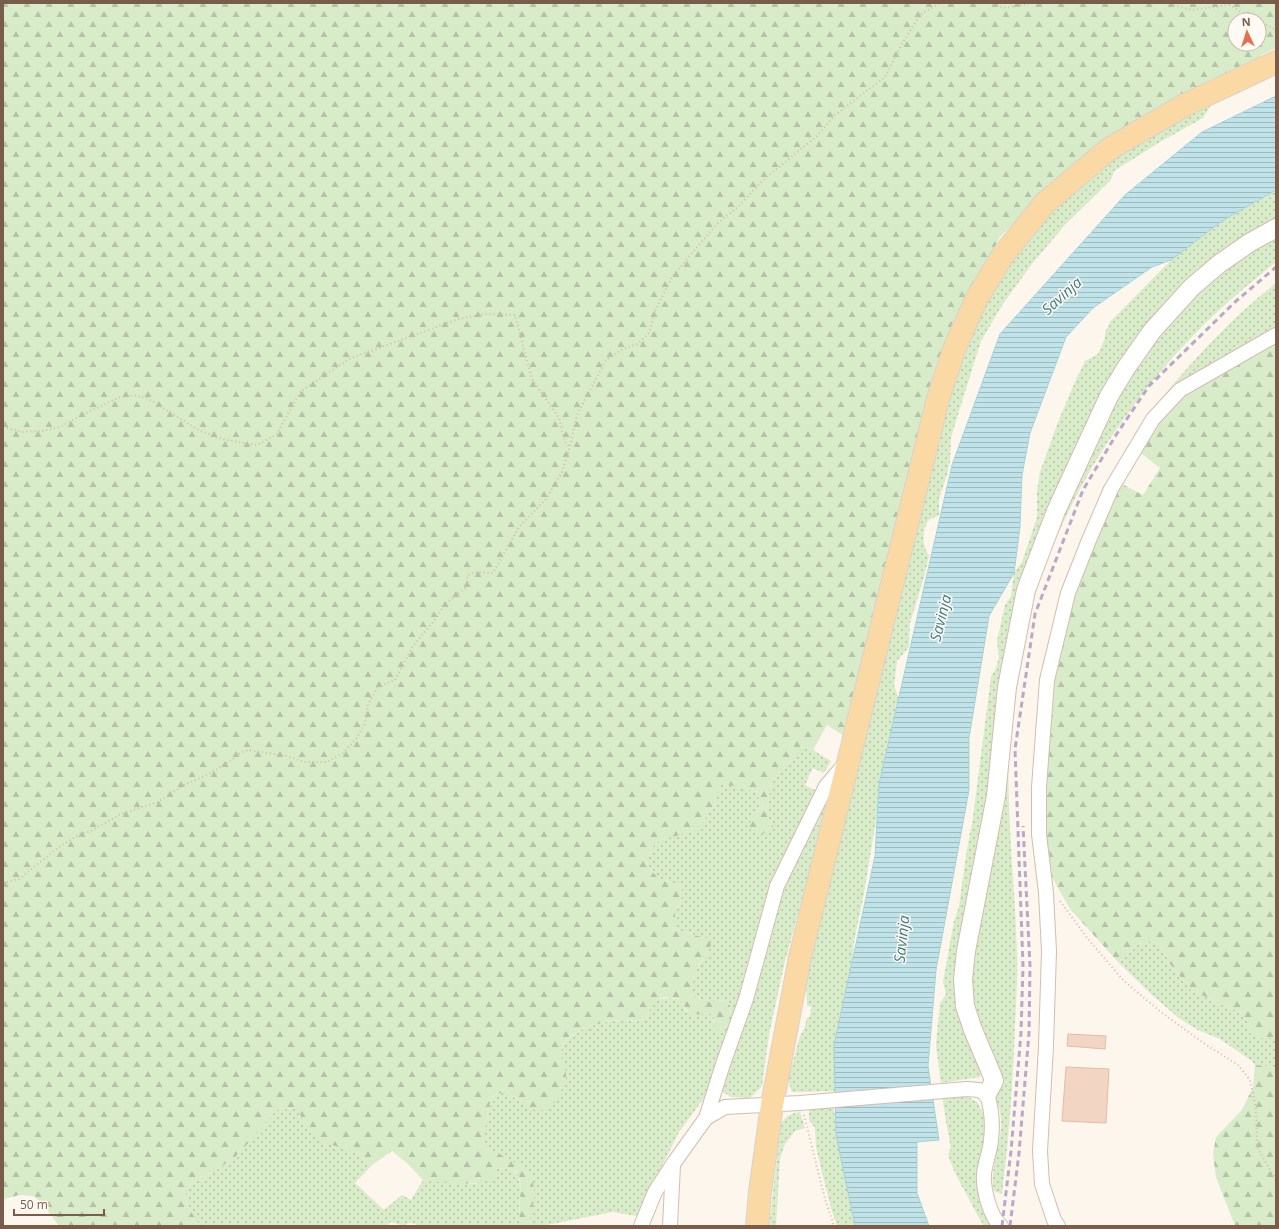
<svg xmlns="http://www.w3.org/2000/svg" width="1279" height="1229" font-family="'Open Sans',sans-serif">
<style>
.grass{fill:url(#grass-dots)}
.forest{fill:url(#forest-firs);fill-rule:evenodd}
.water{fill:url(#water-rules);stroke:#a5d3da}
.building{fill:#f3d5c3;stroke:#e6bba3}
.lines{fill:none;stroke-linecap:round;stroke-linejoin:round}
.minor-casing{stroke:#d1beb0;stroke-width:16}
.tertiary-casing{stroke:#d1beb0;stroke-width:20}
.primary-casing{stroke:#dad1cd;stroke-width:24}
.path{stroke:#d9b8a5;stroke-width:2;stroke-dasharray:1 3;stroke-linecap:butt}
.minor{stroke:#fff;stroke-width:14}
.tertiary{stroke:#fff;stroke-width:18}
.primary{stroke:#fbd9a5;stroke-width:22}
.rail{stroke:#b9a8c9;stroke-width:3;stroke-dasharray:6 4;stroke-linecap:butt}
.labels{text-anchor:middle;stroke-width:3;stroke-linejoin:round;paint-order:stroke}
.water-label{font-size:15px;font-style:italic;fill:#437c86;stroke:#fffaf3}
</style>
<defs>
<pattern id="grass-dots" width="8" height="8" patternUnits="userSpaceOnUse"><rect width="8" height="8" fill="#d8ecc9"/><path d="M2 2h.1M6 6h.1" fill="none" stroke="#b4c2a5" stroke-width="1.8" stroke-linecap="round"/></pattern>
<pattern id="forest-firs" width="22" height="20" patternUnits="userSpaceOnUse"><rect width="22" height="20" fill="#d8ecc9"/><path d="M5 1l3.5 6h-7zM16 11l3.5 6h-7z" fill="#b4c2a5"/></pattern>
<pattern id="water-rules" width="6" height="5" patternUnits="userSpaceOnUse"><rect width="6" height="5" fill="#bfe3e8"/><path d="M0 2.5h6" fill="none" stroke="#a0bbbe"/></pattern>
</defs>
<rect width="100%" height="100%" fill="#fdf6ec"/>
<!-- grass -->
<g class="grass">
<path d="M 1213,102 L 1203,118 L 1160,142 L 1114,171 L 1111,180 L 1065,225 L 1031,265 L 1003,304 L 981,341 L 951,437 L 950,461 L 947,475 L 939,499 L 939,515 C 936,517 930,519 928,521 C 922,530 922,547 929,555 L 925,574 L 910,623 L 909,647 L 897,661 L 894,686 L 900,702 L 885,765 L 864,893 L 854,942 L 839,1091 L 792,1092 L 789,1083 L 789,1076 L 800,1036 L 804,1029 L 807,1018 L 810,1017 L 811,1007 L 807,1006 L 806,981 L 956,366 L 1000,275 L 1058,202 L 1109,161 L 1150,134 Z"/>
<polygon points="1276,190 1276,225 1157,320 1040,542 963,948 984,1073 981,1074 980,1077 941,1083 936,1045 940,1003 946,994 943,982 954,921 959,906 966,855 973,817 991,677 996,668 999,657 997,641 1005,605 1011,596 1014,573 1022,562 1037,517 1037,491 1040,472 1058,422 1074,384 1085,361 1098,354 1105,338 1105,333 1110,322 1171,260 1222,221"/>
<path d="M 1276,232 L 1276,262 C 1255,279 1234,296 1214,315 C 1123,402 1052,513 1024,637 C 1020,654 1018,671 1016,688 C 1013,706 1010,725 1009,744 C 1006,814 1015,884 1017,953 C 1018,977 1016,1001 1015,1025 C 1013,1082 1009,1138 1002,1194 L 994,1191 C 993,1186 992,1180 993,1175 C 995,1146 1009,1126 995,1097 L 1001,1084 L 1002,1075 L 968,995 L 1022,625 L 1100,416 L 1186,299 Z"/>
<path d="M 1276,283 L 1276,332 L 1157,407 L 1156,405 C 1192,361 1231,318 1276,283 Z"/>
<path d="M 801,747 L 813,750 L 831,761 L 824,773 L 813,768 L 805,785 L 817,791 L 739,998 L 707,1094 L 679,1132 L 637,1216 L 612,1212 L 542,1226 L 529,1226 L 531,1211 L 534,1197 L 525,1170 L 487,1148 L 484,1140 L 484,1132 L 490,1102 L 494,1096 L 500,1093 L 508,1093 L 525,1105 L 564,1066 C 563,1062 561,1058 561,1054 C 561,1029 607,1020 626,1020 C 630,1020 634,1022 638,1021 C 658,1018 640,991 681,1000 L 686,1011 L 695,1015 L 713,1013 L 715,1016 L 713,1023 L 731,1013 L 730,1004 L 723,1000 L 708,1003 L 692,994 C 691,978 696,967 707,955 L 708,939 L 675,929 L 675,913 L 682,897 L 682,887 L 657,877 L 647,865 L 651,848 L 662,839 L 675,835 L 705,820 L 715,802 L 721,782 L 758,792 L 760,810 L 773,826 L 766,813 L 772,783 Z"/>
<polygon points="832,792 785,961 769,1035 762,1086 750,1098 731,1097 723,1092 721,1085 773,913 795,863 805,845 807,832 821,803"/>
<polygon points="1150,942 1160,945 1167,956 1170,964 1191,990 1241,1013 1248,1022 1251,1035 1259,1038 1276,1037 1276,1067 1255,1065 1252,1061 1220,1039 1198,1030 1180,1019 1152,995 1119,963 1138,944"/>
<path d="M 963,1094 L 977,1102 L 983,1113 L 986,1128 L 980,1171 L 998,1226 L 984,1226 C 978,1217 974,1208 969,1199 C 961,1184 953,1171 948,1154 L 951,1148 L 946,1122 L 942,1095 Z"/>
<polygon points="833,1105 848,1189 861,1226 837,1226 831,1208 821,1168 816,1147 815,1128 809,1120 809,1108"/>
<polygon points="285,1108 295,1109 302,1116 306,1128 339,1146 357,1153 372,1165 355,1183 384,1210 402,1195 411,1200 423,1180 475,1184 497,1169 505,1168 513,1170 519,1175 520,1187 519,1226 416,1226 416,1224 408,1223 405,1226 390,1222 388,1226 203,1226 197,1222 188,1207 185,1196 190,1185 214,1172 236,1156 277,1110"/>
<path d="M 800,1112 L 805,1128 L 795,1131 L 785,1144 L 780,1158 L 776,1226 L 769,1226 L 781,1124 C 786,1116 790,1113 800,1112 Z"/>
</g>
<!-- forest -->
<g class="forest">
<path d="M 3,3 L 1276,3 L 1276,48 L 1261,55 L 1255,65 L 1021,216 L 1000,237 L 964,302 L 844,736 L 827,725 L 813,750 L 801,747 L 772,783 L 766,813 L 773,826 L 773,831 L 759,834 L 750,829 L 750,816 L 760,810 L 758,792 L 721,783 L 715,802 L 705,820 L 693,832 L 662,839 L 651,848 L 647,865 L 657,877 L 682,887 L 682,897 L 675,913 L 675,929 L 708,939 L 711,944 L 707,955 L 699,964 L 693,978 L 692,994 C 697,997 704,1002 709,1002 C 715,1003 720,999 725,1001 C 738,1006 726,1026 720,1031 L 713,1030 L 715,1016 L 713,1013 C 694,1014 690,1020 681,1000 C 662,996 659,994 649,1012 C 647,1016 646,1018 641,1020 C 636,1022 632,1020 626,1020 C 610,1019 581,1027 569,1037 C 554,1051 567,1062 566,1077 C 565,1085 556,1105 548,1108 C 545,1110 540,1110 537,1111 L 525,1105 L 508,1093 L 500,1093 L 494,1096 L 490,1102 L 484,1132 L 484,1140 L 487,1148 C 497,1153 524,1165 529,1174 C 533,1180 535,1191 534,1198 C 533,1208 530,1217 529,1226 L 519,1226 C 519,1215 522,1184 519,1176 C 515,1167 504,1168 497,1169 C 496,1171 496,1174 495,1175 C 484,1190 439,1181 423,1180 L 408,1164 L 392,1151 L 372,1165 L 357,1153 L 347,1149 L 318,1141 L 306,1128 L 301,1116 L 295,1109 L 285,1108 L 277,1110 L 253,1138 L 236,1156 L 214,1172 L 190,1185 L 185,1196 L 188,1207 L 197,1221 L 203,1226 L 59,1226 L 44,1206 L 34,1196 L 19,1195 L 5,1199 L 3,1203 ZM 1235,20 L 1259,20 L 1259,44 L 1235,44 Z"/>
<path d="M 1276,339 L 1276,1037 C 1268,1037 1258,1040 1251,1035 L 1248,1022 L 1241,1013 L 1191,990 L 1170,964 L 1167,956 L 1160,945 L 1150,942 L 1138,944 L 1119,963 L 1070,909 L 1053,879 L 1048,865 L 1045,838 L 1047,720 L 1064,622 L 1100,521 L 1122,484 L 1143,495 L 1160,468 L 1138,451 L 1170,403 Z"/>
<polygon points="1255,1065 1276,1067 1276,1226 1235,1226 1216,1177 1213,1154 1216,1137 1242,1110 1253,1087"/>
</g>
<!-- water -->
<polygon class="water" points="1276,96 1276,190 1222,221 1171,260 1152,267 1093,308 1066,337 1030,433 1022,475 1020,527 1014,573 989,616 969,738 969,790 936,970 928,1066 939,1140 917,1142 917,1193 929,1226 855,1226 836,1135 834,1045 875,856 879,784 952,465 1000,334 1125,195 1202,132"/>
<!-- building -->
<g class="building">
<polygon points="1068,1034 1106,1036 1105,1049 1067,1046"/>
<polygon points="1066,1067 1109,1069 1106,1123 1062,1121"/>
</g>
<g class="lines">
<defs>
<g id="minor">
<path d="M 706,1118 L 725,1107 L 800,1103 L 967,1089 L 979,1090 L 987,1094 C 992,1110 993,1124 991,1140 C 990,1152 985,1163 984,1174 C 983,1189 990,1217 1001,1226"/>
<polyline points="641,1226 655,1192 673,1164 706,1118 723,1064 746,999 777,886 826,786 845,764"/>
<polyline points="670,1226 673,1165"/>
<polyline points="1058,1226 1054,1220 1042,1184 1040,1151 1046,1046 1049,951 1046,893 1039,834 1039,787 1047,680 1068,593 1089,540 1111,489 1153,419 1180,390 1276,335"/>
</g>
<polyline id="tertiary" points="987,1094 994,1081 992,1075 973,1030 965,1006 963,979 966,951 996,796 1007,687 1026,590 1056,511 1109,396 1126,368 1152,331 1192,287 1219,264 1249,243 1276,228"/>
<polyline id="primary" points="757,1226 760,1192 772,1105 800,957 938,399 955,347 977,298 1003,255 1045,203 1109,149 1185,105 1276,62"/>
</defs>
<!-- minor casing -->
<use href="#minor" class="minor-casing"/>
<!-- tertiary casing -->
<use href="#tertiary" class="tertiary-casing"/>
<!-- primary casing -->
<use href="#primary" class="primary-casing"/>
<!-- path -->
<g class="path">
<polyline points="989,3 1006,8 1031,3"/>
<polyline points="1166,3 1192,10 1229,5 1257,20"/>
<polyline points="1259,21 1276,30"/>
<polyline points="3,427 22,432 42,431 60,427 80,416 118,398 133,395 147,398 200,431 226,440 257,445 277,434 300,392 349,359 458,319 485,314 515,315 532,379 559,418 565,442 570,447"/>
<polyline points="3,883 19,879 59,847 80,834 91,831 121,814 158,802 184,785 207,775 232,760 236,755 248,750 287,756 304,762 327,762 343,753 356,739 365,724 368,704 378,687 395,680 413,646 434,621 445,604 468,586 467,576 474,572 493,573 519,527 546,499 562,472 570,447 577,415 606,360 621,350 637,344 649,333 655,311 672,277 698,246 718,223 739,206 762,181 817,136 835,115 885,77 903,42 920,15 940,3"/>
<polyline points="1060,901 1088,939 1124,981 1162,1013 1205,1044 1238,1065 1250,1080 1256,1109 1257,1147 1276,1180"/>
<polyline points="804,1115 825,1199 834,1226"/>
</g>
<!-- minor -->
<use href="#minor" class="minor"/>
<!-- tertiary -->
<use href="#tertiary" class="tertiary"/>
<!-- primary -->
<use href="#primary" class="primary"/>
<!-- rail -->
<g class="rail">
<polyline points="1002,1226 1011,1151 1021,1033 1023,966 1015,749 1035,614 1083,490 1116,435 1149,386 1235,302 1276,267"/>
<polyline points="1010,1226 1019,1153 1029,1033 1030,966 1023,826"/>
</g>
</g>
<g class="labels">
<!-- water labels -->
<g class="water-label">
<text transform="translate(1062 296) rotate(-42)" y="5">Savinja</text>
<text transform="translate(941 618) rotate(-76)" y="5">Savinja</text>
<text transform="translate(902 939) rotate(-84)" y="5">Savinja</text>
</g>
</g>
<!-- border -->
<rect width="1279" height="1229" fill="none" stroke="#7a5c4d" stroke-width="8"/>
<!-- north arrow -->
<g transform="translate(1247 32) rotate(356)"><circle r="19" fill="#fffaf3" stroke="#cabbb1"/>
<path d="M0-3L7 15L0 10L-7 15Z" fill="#e76f51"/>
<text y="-6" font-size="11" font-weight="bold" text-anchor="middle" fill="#7a5c4d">N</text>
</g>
<!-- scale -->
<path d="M14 1209v6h90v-6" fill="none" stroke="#7a5c4d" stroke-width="2"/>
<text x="20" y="1209" font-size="12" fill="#7a5c4d" stroke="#fffaf3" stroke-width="3" paint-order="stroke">50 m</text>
</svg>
